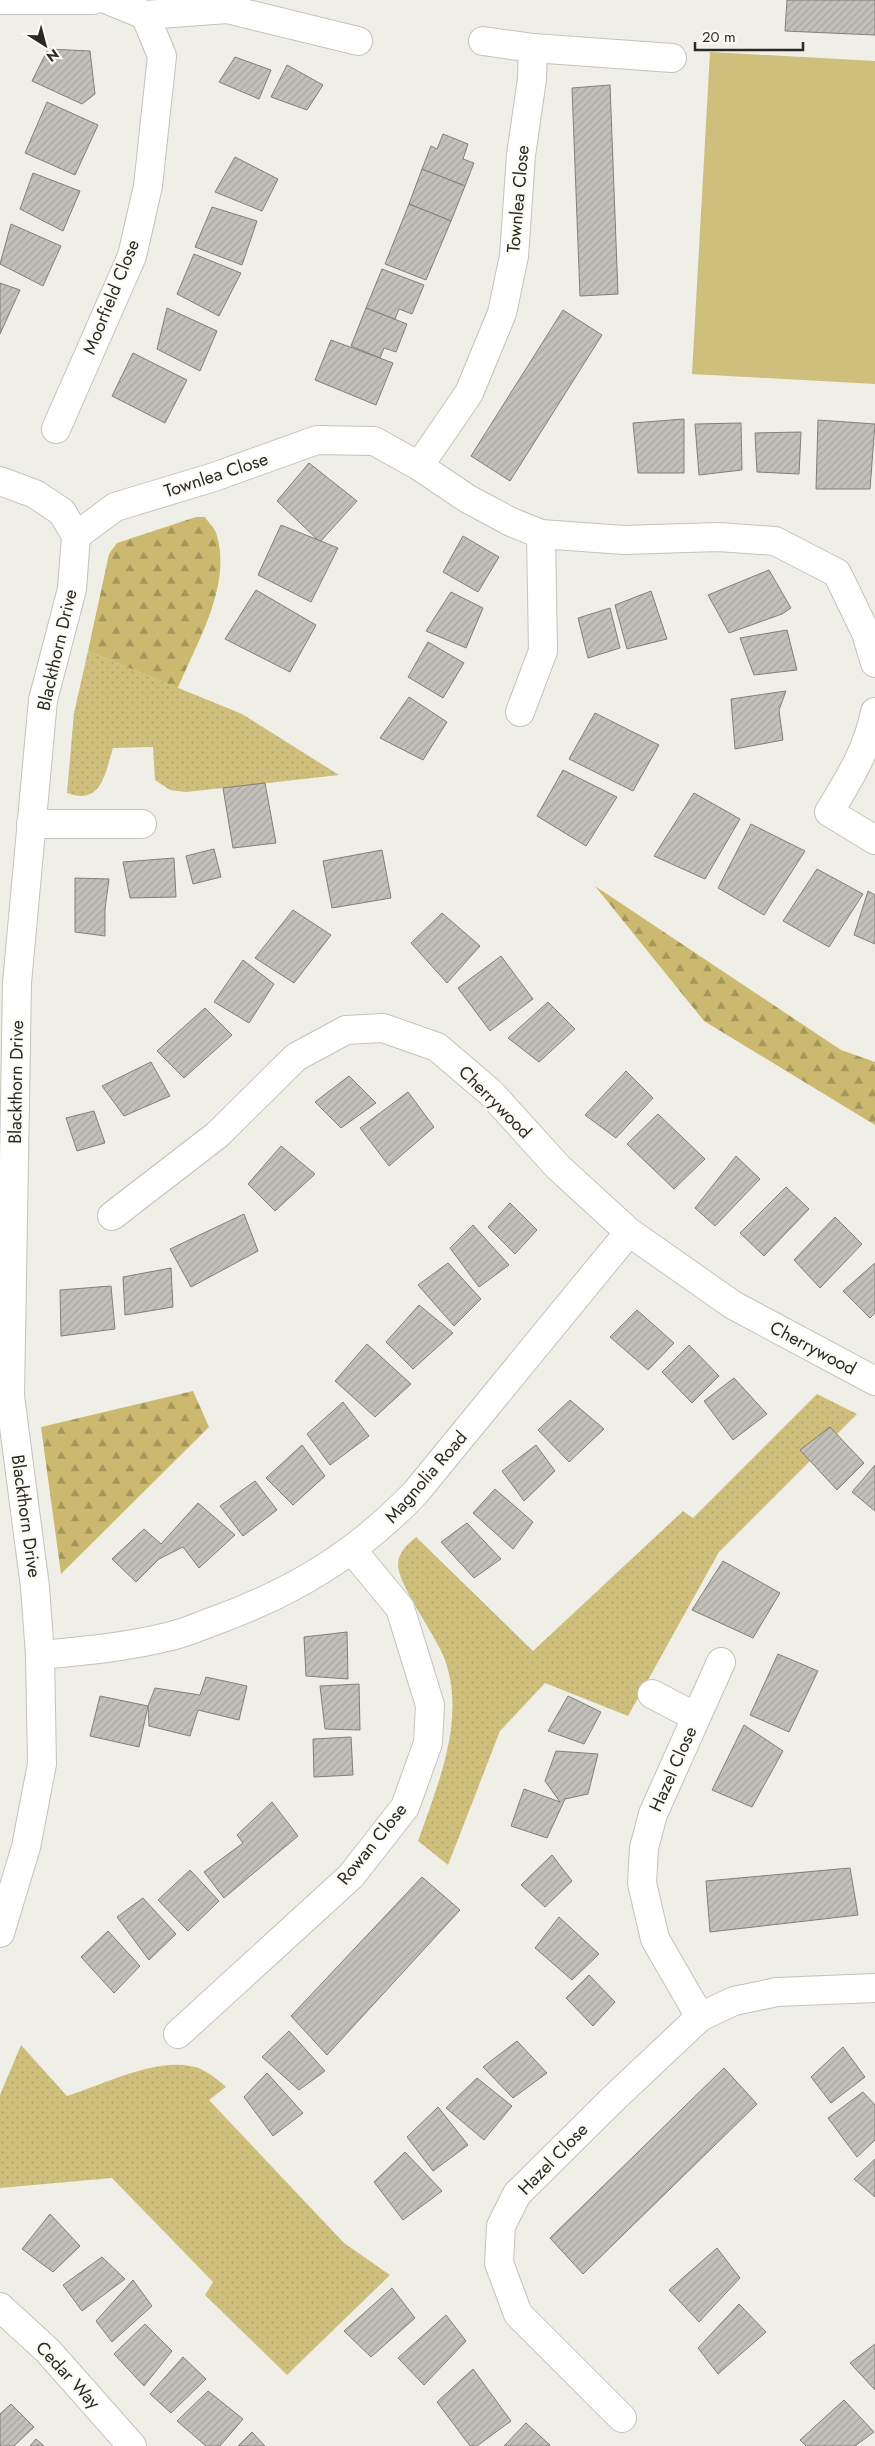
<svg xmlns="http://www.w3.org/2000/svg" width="875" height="2446" font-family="Jost,sans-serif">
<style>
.grass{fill:url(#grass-dots)}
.forest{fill:url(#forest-firs)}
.garden{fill:#cfbf7d}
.building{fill:url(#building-hatch);stroke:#807f78}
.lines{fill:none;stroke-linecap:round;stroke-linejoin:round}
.minor-casing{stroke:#c3c2bb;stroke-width:30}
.tertiary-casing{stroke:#c3c2bb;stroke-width:30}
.minor{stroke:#fff;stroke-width:28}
.tertiary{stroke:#fff;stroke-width:28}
.labels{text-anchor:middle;stroke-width:4.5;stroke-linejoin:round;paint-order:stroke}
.street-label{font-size:18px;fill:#2a2927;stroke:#fdfcf4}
</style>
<defs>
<pattern id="grass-dots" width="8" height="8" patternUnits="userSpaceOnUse" patternTransform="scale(1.25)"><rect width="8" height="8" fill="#cfbf7d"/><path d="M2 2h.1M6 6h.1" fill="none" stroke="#b2a46c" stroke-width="1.8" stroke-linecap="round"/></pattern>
<pattern id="forest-firs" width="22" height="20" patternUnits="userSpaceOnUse" patternTransform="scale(1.25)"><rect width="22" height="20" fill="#cab96f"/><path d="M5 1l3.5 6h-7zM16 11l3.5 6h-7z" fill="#a4965b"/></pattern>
<pattern id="building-hatch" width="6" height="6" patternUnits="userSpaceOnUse" patternTransform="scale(1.25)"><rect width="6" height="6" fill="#c2c0b9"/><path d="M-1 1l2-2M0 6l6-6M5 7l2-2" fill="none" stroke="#a7a59f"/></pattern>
</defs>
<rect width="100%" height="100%" fill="#f0efe7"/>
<!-- grass -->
<g class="grass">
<path d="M 88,651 L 242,714 L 339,775 L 186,792 L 170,790 L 155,780 L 153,747 L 113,748 C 105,773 102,806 67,793 L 74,713 Z"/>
<path d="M 817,1394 L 857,1414 L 719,1552 L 628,1716 L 545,1683 L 500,1731 L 448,1865 L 418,1841 C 438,1784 466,1720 445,1660 C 436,1635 398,1585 398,1565 C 398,1552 408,1544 416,1537 L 533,1651 L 683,1511 L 693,1518 Z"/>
<path d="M 21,2045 L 67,2096 C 102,2085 153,2059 190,2066 C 204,2068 216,2078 226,2087 L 209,2100 L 344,2243 L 390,2275 L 287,2375 L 205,2295 L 213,2282 L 112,2178 L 0,2188 L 0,2095 Z"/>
</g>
<!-- forest -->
<g class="forest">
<path d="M 196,517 L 205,517 C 208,522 214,527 216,533 C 233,584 197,642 178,688 L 88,651 L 109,554 L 117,543 Z"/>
<polygon points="595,886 841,1050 875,1062 875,1125 704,1021"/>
<polygon points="193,1391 209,1427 61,1574 41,1427"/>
</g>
<!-- garden -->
<polygon class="garden" points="710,52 875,61 875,384 692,374"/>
<!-- building -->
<g class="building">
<polygon points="787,0 875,0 875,35 785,31"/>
<polygon points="48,49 90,51 95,94 82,104 32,81"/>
<polygon points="235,57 271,70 259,99 219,82"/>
<polygon points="287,65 323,85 307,110 271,97"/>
<polygon points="610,85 618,294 580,296 572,88"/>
<polygon points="47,102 98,125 75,175 25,153"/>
<polygon points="443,134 468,144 463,159 474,163 465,186 422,169 431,146 437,149"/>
<polygon points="235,157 278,179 262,211 215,192"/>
<polygon points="422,169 465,186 451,221 409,204"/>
<polygon points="33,173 80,191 63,231 20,209"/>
<polygon points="409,204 451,221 426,280 385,264"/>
<polygon points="212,207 257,221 242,265 195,247"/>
<polygon points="11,224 61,246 43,286 0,264"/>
<polygon points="194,254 241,273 219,316 177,294"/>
<polygon points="382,269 424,285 412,314 399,309 395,319 366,308"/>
<polygon points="0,283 20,290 0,334"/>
<polygon points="167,308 217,331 200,371 157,349"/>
<polygon points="366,308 407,324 396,352 384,348 380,358 351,346"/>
<polygon points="563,310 602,335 510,481 471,456"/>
<polygon points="331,340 393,363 376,405 315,380"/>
<polygon points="133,353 187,380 165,423 112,396"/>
<polygon points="684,419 684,473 638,473 633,423"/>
<polygon points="818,420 875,424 870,489 816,489"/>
<polygon points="741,423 742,470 699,475 695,424"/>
<polygon points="801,432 799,474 757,472 755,433"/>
<polygon points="309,463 357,501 320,542 277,501"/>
<polygon points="281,525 338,548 311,602 258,575"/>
<polygon points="463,536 499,557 478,592 443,572"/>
<polygon points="769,570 791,608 782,614 729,633 708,595"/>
<polygon points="256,590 316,625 290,672 225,639"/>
<polygon points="651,591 667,639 627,649 615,605"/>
<polygon points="451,592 483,608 466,648 426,631"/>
<polygon points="610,608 620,648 588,658 578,618"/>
<polygon points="787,630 797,670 754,675 740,638"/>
<polygon points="428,642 464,663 443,698 408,677"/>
<polygon points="786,691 779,710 783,740 735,749 731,699"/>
<polygon points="409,697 447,722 423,760 380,738"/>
<polygon points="595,713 659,745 633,791 569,759"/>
<polygon points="563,770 617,797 586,846 537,816"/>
<polygon points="265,783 276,843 233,848 223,788"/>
<polygon points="694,793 740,819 705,879 654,856"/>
<polygon points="751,824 805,851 764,915 718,888"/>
<polygon points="214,849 221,877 193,884 186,856"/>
<polygon points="382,850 391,898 332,908 323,861"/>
<polygon points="174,858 176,897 130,898 123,862"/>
<polygon points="817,869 863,894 829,947 783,921"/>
<polygon points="75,878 109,879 105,909 105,936 75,932"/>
<polygon points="868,891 875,895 875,944 854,935"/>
<polygon points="293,910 331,935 294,983 255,958"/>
<polygon points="442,913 480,946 447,983 411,943"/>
<polygon points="501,956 533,999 490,1031 458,988"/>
<polygon points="243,960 274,984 249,1023 214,1002"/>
<polygon points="548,1002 575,1029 539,1062 508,1038"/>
<polygon points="205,1008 232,1035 184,1078 157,1051"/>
<polygon points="151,1062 170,1096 124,1116 102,1086"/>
<polygon points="626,1071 653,1098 616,1138 585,1115"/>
<polygon points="349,1076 376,1103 341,1128 315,1102"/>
<polygon points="408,1092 434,1127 389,1166 360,1128"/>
<polygon points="94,1111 105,1143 77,1151 66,1118"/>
<polygon points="658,1114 705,1159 674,1189 627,1144"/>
<polygon points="281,1146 315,1174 275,1211 248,1184"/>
<polygon points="736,1156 760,1179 715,1226 695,1208"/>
<polygon points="786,1187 809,1209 764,1256 740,1233"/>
<polygon points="510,1203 537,1230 515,1254 488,1227"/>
<polygon points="244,1214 258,1251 191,1287 170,1249"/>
<polygon points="835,1217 862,1244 820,1288 794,1260"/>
<polygon points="473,1225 509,1265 479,1287 450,1248"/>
<polygon points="448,1263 481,1299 454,1326 418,1285"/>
<polygon points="875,1263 875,1313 870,1318 843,1291"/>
<polygon points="171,1268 173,1307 125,1315 123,1277"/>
<polygon points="111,1286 115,1329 61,1336 60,1290"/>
<polygon points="419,1305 453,1333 413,1369 386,1342"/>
<polygon points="637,1310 674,1343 648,1370 610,1337"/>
<polygon points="367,1344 411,1384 375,1417 335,1381"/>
<polygon points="689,1345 719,1376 692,1403 662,1372"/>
<polygon points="734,1378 767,1414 733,1440 704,1401"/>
<polygon points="570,1400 604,1429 569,1462 538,1430"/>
<polygon points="343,1402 369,1436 330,1465 307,1434"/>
<polygon points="830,1427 864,1463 837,1490 800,1450"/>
<polygon points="302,1445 325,1476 293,1505 266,1478"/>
<polygon points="536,1445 555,1471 524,1501 502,1471"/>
<polygon points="875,1465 875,1511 852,1492"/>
<polygon points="255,1481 277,1510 243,1536 220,1506"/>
<polygon points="495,1489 533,1522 513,1549 473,1513"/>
<polygon points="198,1503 235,1535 199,1568 183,1547 159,1559 136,1582 112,1559 144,1529 161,1544"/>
<polygon points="467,1523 501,1559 474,1578 441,1542"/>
<polygon points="723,1561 780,1593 753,1638 692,1610"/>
<polygon points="347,1632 348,1679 306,1676 304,1637"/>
<polygon points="778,1654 818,1671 789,1732 750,1715"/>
<polygon points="206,1677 247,1686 239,1720 198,1710 190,1736 149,1726 148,1706 155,1688 200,1695"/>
<polygon points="359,1684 360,1730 325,1729 320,1686"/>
<polygon points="100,1696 148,1706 139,1747 90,1736"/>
<polygon points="568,1696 601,1712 584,1744 548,1731"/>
<polygon points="744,1725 783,1751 752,1807 712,1790"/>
<polygon points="351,1737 353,1775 314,1777 313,1739"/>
<polygon points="556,1751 598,1754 588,1794 565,1799 547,1838 511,1826 524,1789 560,1802 545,1781"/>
<polygon points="272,1802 298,1836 224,1898 204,1872 243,1843 237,1835"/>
<polygon points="552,1855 572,1881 545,1907 521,1885"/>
<polygon points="850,1868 858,1915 710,1932 706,1881"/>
<polygon points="190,1870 219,1901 188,1931 158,1900"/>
<polygon points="422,1877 460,1910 327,2055 291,2016"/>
<polygon points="143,1898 176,1934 149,1960 117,1917"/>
<polygon points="559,1917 599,1954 572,1980 535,1948"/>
<polygon points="108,1931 140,1966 114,1993 81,1957"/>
<polygon points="589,1975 615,2002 593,2026 566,1998"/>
<polygon points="289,2031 325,2071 299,2090 262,2057"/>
<polygon points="517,2041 547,2073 513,2098 483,2067"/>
<polygon points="843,2047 865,2077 831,2103 811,2077"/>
<polygon points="724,2068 757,2104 583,2274 550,2238"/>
<polygon points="267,2073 303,2113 273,2136 244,2097"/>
<polygon points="477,2078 512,2106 484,2140 446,2108"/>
<polygon points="863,2092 875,2105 875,2140 857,2157 828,2118"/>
<polygon points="438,2107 468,2145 433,2171 407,2137"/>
<polygon points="405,2152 442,2191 403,2220 374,2182"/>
<polygon points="875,2159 875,2197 854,2179"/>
<polygon points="50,2214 80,2246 53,2272 22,2249"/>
<polygon points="717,2248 740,2278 699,2322 669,2290"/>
<polygon points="102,2257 125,2279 82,2311 63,2285"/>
<polygon points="133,2280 152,2306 112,2342 96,2321"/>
<polygon points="392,2288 415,2318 371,2357 344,2331"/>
<polygon points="739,2304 766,2332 718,2374 698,2348"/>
<polygon points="446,2315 466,2341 424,2385 398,2358"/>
<polygon points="145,2324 172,2351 144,2386 114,2354"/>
<polygon points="875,2344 875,2390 850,2363"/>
<polygon points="183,2357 206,2379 171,2413 150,2394"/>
<polygon points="473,2369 511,2421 477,2446 470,2446 437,2402"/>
<polygon points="208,2391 243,2419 220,2446 206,2446 177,2421"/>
<polygon points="844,2400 874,2432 855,2446 806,2446 800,2440"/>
<polygon points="11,2404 34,2427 14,2446 0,2446 0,2414"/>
<polygon points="526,2423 550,2445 549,2446 504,2446"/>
<polygon points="252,2432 265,2446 238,2446"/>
<polygon points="36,2439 44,2446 30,2446"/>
</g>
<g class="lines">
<defs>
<g id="minor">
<polyline points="0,0 93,0"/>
<polyline points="145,15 227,9 358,41"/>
<polyline points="483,41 533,48"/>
<polyline points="56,429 132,256 148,186 162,56 145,15 108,0"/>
<polyline points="419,466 469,393 502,313 514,256 521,155 532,79 533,48 672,58"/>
<polyline points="76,536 115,507 214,477 317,440 374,441 419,466 468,499 511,522 541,534 624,540 718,537 775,541 837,573 866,633 875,663"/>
<polyline points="520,712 543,651 541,534"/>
<path d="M 875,712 C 868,749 848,781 829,812 L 875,840"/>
<polyline points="31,824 142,824"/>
<polyline points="112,1216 217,1135 296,1057 346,1030 383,1028 437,1047 491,1093 558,1167 629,1232 733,1305 875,1381"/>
<path d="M 40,1655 C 84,1651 128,1647 171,1636 C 185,1633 200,1626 214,1621 C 294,1592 357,1554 416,1492 L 629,1232"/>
<polyline points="652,1694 696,1717"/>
<polyline points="700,2017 655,1939 642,1883 644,1848 653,1814 721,1662"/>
<polyline points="178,2034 351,1876 405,1807 428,1743 430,1705 400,1608 352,1550"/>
<polyline points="0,2307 48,2351 132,2446"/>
<polyline points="622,2418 518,2314 499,2263 501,2226 517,2194 613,2099 700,2017 734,2001 777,1992 875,1988"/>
</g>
<polyline id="tertiary" points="0,481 35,494 62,512 76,536 72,589 43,700 17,983 10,1396 35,1587 40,1655 42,1764 26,1847 0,1933"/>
</defs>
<!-- minor casing -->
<use href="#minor" class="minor-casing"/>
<!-- tertiary casing -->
<use href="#tertiary" class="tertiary-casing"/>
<!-- minor -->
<use href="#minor" class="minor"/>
<!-- tertiary -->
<use href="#tertiary" class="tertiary"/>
</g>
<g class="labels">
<!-- street labels -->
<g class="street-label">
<text transform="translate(518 199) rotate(-85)" y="6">Townlea Close</text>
<text transform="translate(111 297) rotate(-68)" y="6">Moorfield Close</text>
<text transform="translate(216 475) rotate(-18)" y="6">Townlea Close</text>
<text transform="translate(57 650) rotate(-77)" y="6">Blackthorn Drive</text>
<text transform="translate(16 1082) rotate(-89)" y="6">Blackthorn Drive</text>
<text transform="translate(495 1102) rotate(45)" y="6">Cherrywood</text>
<text transform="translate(813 1348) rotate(28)" y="6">Cherrywood</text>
<text transform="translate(426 1477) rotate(-49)" y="6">Magnolia Road</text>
<text transform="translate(26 1516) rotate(82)" y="6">Blackthorn Drive</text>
<text transform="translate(673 1769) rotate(-66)" y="6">Hazel Close</text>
<text transform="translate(372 1844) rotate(-51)" y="6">Rowan Close</text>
<text transform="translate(553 2159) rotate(-46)" y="6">Hazel Close</text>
<text transform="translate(68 2375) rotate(47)" y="6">Cedar Way</text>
</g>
</g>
<!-- north arrow -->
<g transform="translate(45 45) rotate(144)" stroke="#fdfcf4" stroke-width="4" paint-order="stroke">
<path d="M0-4L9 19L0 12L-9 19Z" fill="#2a2927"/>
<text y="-8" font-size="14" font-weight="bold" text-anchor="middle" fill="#2a2927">N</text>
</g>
<!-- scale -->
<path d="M695 42v8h108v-8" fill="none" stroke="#2a2927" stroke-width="2.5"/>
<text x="702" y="42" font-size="15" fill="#2a2927" stroke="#fdfcf4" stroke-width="4" paint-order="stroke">20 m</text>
</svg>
